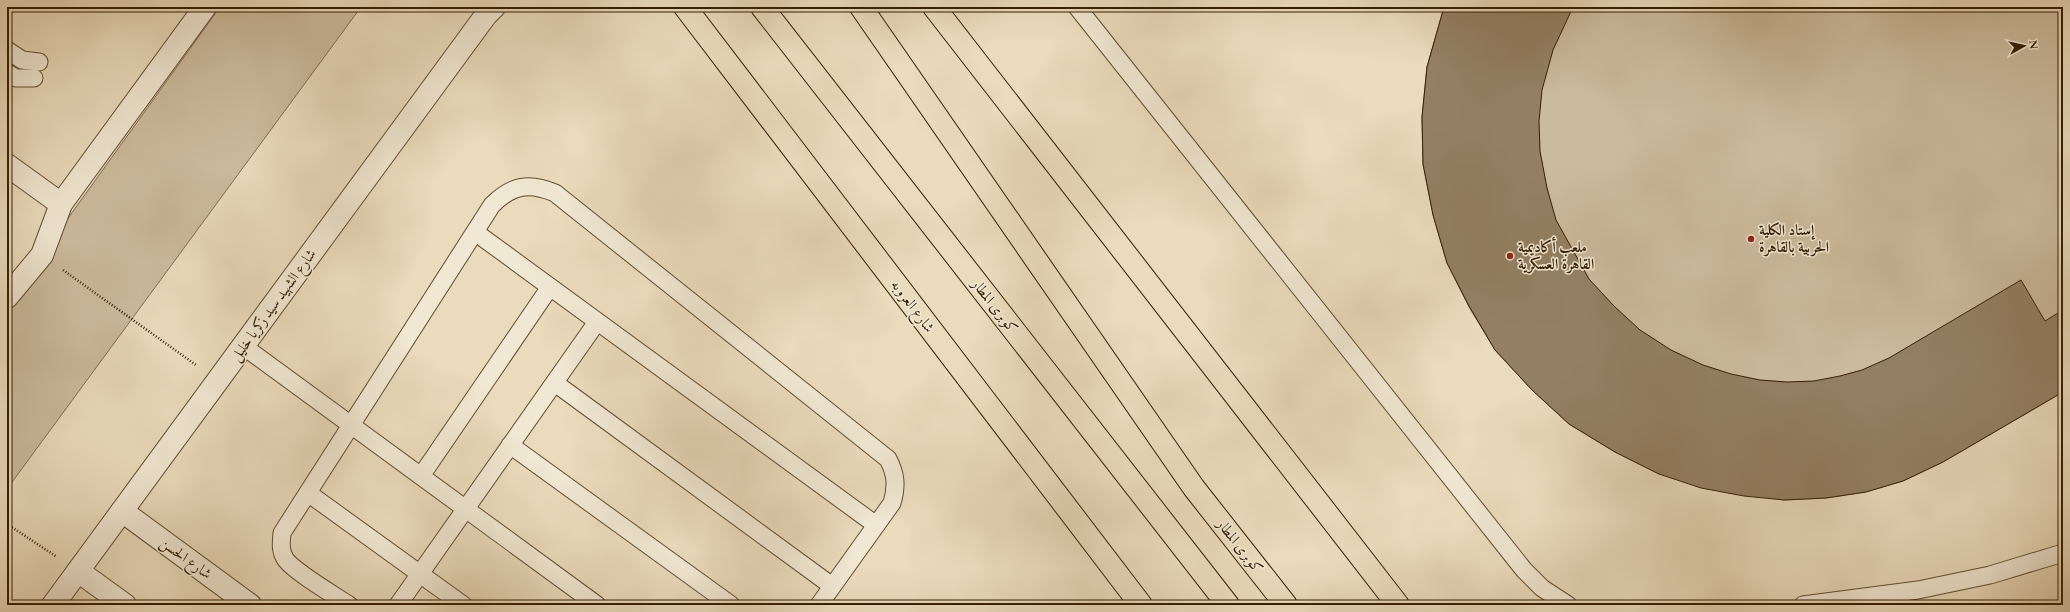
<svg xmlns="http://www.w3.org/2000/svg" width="2070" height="612" font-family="'EB Garamond',Amiri,serif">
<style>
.green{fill:#cbbb9d;stroke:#806c50}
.building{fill:#938063;stroke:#341e03}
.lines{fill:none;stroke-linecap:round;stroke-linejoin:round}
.service-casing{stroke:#624d31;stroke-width:19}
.minor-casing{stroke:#624d31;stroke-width:24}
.tertiary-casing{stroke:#624d31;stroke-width:24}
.trunk-casing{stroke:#341e03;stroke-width:24}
.path{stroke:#341e03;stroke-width:2.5;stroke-dasharray:1 2;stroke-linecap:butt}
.service{stroke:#f1e8d3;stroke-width:17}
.minor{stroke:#f1e8d3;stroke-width:22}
.tertiary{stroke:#f1e8d3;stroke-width:22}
.trunk{stroke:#eadbbc;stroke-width:22}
.poi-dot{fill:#8f2418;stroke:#f1e8d3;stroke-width:1.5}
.labels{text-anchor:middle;stroke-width:3;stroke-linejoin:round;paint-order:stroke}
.poi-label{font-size:15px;font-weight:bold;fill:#341e03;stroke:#f1e8d3;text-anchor:start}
.street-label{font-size:15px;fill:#341e03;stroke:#f1e8d3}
</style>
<rect width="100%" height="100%" fill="#eadbbc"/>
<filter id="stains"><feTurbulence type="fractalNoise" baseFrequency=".005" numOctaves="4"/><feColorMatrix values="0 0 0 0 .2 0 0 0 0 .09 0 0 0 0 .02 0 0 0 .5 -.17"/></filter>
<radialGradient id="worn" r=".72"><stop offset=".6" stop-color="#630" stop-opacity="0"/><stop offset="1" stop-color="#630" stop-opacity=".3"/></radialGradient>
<!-- green -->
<g class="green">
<polygon points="220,7 361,7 7,489 7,303"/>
<polygon points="1444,7 2063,7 2063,392 1943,462 1903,481 1865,492 1826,498 1784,500 1659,474 1615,452 1569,424 1532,390 1495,350 1469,307 1447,263 1433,215 1423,164 1422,117 1427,67"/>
</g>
<!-- building -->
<polygon class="building" points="1444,7 1573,7 1553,50 1542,90 1539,121 1540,151 1547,188 1556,220 1589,279 1614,306 1640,330 1671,350 1703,365 1731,374 1760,380 1787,382 1814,381 1840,376 1862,370 1889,358 2021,280 2045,321 2063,310 2063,392 1943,462 1903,481 1866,492 1826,498 1784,500 1744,496 1701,488 1659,474 1615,452 1569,424 1532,390 1495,350 1469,306 1447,263 1433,215 1423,164 1422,117 1427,67"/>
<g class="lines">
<defs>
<g id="service">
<polyline points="1077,7 1524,570 1542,588 1568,605"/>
<polyline points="7,50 22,60 39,62"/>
<polyline points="7,73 16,78 34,78"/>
<polyline points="475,232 876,525"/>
<polyline points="243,346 597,605"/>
<polyline points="555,383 832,586"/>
<polyline points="510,445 731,605"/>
<polyline points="421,476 550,287"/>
<polyline points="308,493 463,605"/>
<path d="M 349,605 C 334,595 295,572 286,560 C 280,552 281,543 282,533 L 492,205 C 512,185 529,182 555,193 L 888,459 C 896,474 897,486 892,503 L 819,605"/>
<polyline points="398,605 597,322"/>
<polyline points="1803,605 1918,590 1990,575 2063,553"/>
</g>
<g id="minor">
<polyline points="7,165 61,204"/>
<polyline points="122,511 250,605"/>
<polyline points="78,571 125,605"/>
</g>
<g id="tertiary">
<polyline points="7,297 42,255 61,204 205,7"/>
<polyline points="53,605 486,15 494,7"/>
</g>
<g id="trunk">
<polyline points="685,7 1141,605"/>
<polyline points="762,7 1228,605"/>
<polyline points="861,7 1194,488 1286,605"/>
<polyline points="934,7 1398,605"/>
</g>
</defs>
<!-- service casing -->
<use href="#service" class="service-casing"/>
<!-- minor casing -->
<use href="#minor" class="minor-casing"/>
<!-- tertiary casing -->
<use href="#tertiary" class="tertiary-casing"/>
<!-- trunk casing -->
<use href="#trunk" class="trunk-casing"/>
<!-- path -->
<g class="path">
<polyline points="63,270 196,365"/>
<polyline points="7,524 57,557"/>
</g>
<!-- service -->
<use href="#service" class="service"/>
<!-- minor -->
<use href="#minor" class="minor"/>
<!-- tertiary -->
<use href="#tertiary" class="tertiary"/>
<!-- trunk -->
<use href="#trunk" class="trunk"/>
</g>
<!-- markers -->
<g class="poi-dot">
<circle cx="1751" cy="239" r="4"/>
<circle cx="1510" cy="256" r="4"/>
</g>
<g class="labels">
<!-- poi labels -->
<g class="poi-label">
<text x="1759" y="235">إستاد الكلية<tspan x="1759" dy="17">الحربية بالقاهرة</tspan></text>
<text x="1518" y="252">ملعب أكاديمية<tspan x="1518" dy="17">القاهرة العسكرية</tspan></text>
</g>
<!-- street labels -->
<g class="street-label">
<text transform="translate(273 305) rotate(-54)" y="5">شارع الشهيد سيد زكريا خليل</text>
<text transform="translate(913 306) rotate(53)" y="5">شارع العروبه</text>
<text transform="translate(995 306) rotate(52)" y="5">كوبرى المطار</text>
<text transform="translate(1240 546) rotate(52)" y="5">كوبرى المطار</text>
<text transform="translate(186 558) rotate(36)" y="5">شارع الحسن</text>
</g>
</g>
<!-- margin -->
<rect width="2070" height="612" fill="none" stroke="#eadbbc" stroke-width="24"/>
<rect x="8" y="8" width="2054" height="596" fill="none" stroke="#341e03" stroke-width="2"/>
<rect x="12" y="12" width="2046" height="588" fill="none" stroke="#341e03"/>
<!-- north arrow -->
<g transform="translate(2024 46) rotate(82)" stroke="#f1e8d3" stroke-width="3" paint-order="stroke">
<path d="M0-3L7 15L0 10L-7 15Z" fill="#341e03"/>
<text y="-6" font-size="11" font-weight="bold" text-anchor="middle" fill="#341e03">N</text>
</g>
<rect width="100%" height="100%" filter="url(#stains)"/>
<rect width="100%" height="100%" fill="url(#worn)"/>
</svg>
